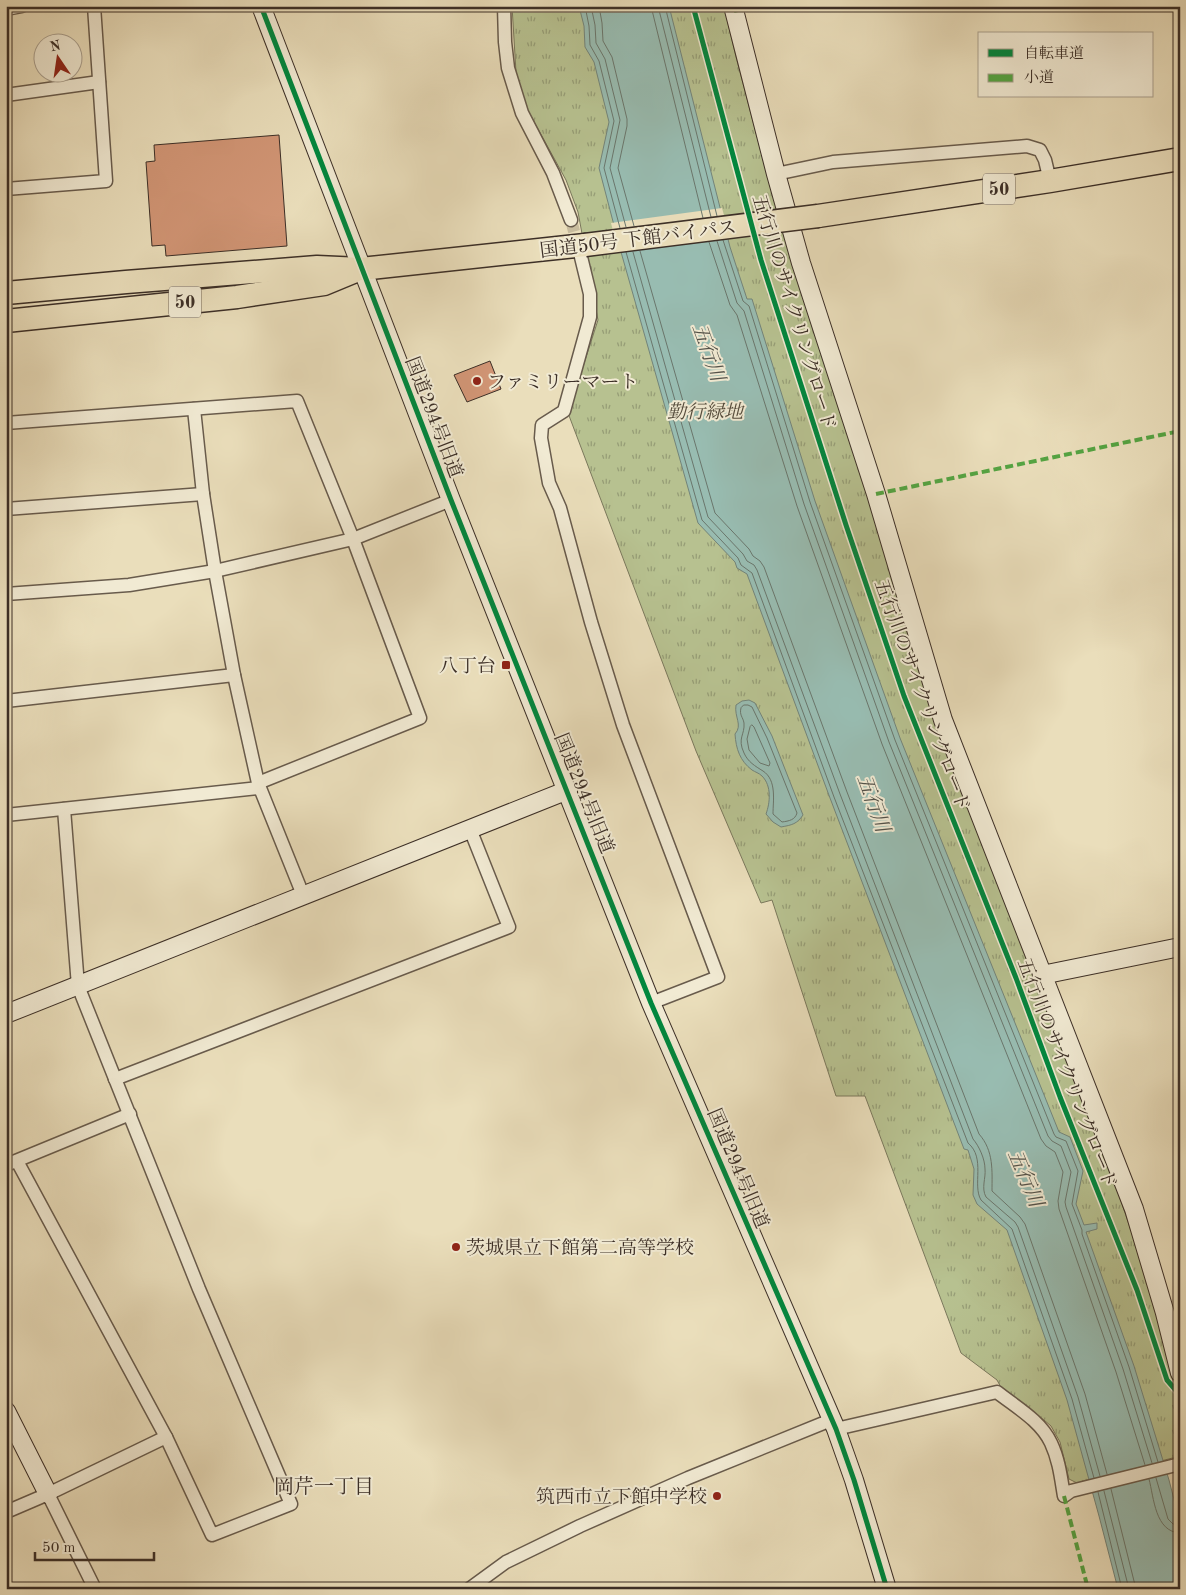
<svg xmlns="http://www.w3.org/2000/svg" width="1186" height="1595" font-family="'Old Standard TT','Noto Serif JP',serif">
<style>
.park{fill:url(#park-tufts);stroke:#7a785c}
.water{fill:#98bcb1;stroke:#73847a}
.pier{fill:#eadebb}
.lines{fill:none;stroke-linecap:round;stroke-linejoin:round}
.shore{stroke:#6a766c;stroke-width:1}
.building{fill:#d19575;stroke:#3c2f27}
.street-tunnel{stroke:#c7bb9d;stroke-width:12;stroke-dasharray:12 6;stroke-linecap:butt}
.street-casing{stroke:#685b4c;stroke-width:15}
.secondary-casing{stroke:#3c2f27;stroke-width:20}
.highway-casing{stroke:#3c2f27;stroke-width:25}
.street{stroke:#f1ead3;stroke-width:12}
.secondary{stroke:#f1ead3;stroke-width:18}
.highway{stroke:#eadebb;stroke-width:22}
.highway-bridge-casing{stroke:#3c2f27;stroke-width:25;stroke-linecap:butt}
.highway-bridge{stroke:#eadebb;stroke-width:22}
.quiet{stroke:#54a442;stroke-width:4;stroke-dasharray:8 4;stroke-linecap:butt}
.cycleway-casing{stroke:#f1ead3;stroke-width:8}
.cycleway{stroke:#00873e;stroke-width:5}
.poi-dot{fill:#8f2418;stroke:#f1ead3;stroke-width:2}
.labels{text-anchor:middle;stroke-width:4;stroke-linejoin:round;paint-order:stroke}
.shield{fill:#f1ead3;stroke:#72675b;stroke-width:1}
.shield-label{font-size:18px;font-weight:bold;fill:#3c2f27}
.street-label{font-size:19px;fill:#3c2f27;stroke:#f1ead3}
.poi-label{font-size:19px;fill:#3c2f27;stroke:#f1ead3;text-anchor:start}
.park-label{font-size:19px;font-style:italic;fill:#554c3c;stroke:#f1ead3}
.water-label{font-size:20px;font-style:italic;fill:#53524a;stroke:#f1ead3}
.neighbourhood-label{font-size:20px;fill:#3c2f27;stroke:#f1ead3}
</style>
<defs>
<pattern id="park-tufts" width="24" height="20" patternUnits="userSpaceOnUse" patternTransform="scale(1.25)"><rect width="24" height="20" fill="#b7c190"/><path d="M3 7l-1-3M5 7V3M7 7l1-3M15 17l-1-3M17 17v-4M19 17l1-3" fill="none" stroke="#969d76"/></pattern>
</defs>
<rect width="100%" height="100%" fill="#eadebb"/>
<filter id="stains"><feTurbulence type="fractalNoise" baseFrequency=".004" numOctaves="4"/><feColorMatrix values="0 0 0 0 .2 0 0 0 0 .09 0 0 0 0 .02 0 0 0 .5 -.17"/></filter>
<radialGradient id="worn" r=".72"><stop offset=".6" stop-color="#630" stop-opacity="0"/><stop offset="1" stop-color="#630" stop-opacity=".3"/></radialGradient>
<!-- park -->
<path class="park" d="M 512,6 L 724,6 L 736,57 L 769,182 L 793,265 L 868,495 L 1115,1183 C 1144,1271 1180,1362 1180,1456 L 1077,1483 L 1069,1479 L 1060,1442 L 1051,1426 L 1038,1415 L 1003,1391 L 997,1380 L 961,1353 L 865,1096 L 836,1096 L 772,900 L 761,903 L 696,751 L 568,413 L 598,320 L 578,212 L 566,180 L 527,109 L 516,72 Z"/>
<!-- water -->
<g class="water">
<polygon points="579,6 669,6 730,247 747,299 752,299 815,501 900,738 1059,1132 1070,1137 1083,1171 1076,1204 1084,1225 1097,1223 1097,1229 1086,1232 1134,1366 1169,1480 1180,1523 1180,1589 1118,1589 1099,1516 1067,1400 1007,1230 977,1204 973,1195 974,1169 968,1150 964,1149 830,798 747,574 737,568 735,562 698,523 621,252 599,168 609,122 594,62 585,47 584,26"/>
<path d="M 749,700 L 755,703 L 772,736 L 803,815 C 797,824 792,825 781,827 L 773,822 L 766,814 C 770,803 772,786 762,776 C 759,773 755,772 752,770 C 740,761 736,749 735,734 C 743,725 734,717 736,705 L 742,701 Z"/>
</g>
<!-- pier -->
<polygon class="pier" points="722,208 730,237 618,250 611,223"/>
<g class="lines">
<!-- shore -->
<g class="shore">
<polyline points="585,6 589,26 590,45 599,61 614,121 604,168 620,228"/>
<polyline points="591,6 595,25 596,43 605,59 620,120 610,168 626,227"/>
<polyline points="599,6 602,23 603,41 612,57 627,119 627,126 618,168 634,226"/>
<polyline points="651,6 703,218"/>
<polyline points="658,6 711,217"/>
<polyline points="665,6 717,216"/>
<polyline points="723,240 743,301 749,306 810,502 895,740 1054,1134 1056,1137 1066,1141 1078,1171 1072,1204 1082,1230 1082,1234 1129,1367 1158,1462"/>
<polyline points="717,241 737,303 744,311 804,504 889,742 1048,1136 1052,1141 1061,1146 1071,1172 1065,1202 1066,1207 1123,1369 1152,1463"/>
<polyline points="709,242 730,305 737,315 797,506 882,744 1041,1139 1046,1146 1055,1152 1063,1172 1058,1201 1059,1209 1116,1372 1145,1465"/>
<path d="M 640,251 L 715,513 L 749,549 L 753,556 L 760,561 L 764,567 L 847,792 L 979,1134 C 994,1151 992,1171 992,1191 L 1020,1217 L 1025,1224 L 1085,1394 L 1107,1474"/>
<path d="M 626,252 L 702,520 L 738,558 L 741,565 L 752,573 L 834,797 L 968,1143 C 986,1158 972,1185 981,1200 L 1012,1229 L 1072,1399 L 1094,1478"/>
<path d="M 633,252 L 708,517 L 743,554 L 747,561 L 754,565 L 757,570 L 840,794 L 973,1139 C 979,1146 985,1159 985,1169 C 986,1178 981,1188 986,1197 L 1015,1222 L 1018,1227 L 1078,1397 L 1100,1476"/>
<path d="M 744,705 L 748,705 L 752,707 L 767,738 L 797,813 C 795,820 789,821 782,822 L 773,814 C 773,801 777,780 763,771 C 755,766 748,762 744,753 C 737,738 745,735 744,723 C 743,717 739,715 741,708 Z"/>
<polygon points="752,725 754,727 770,763 769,766 760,763 749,750 747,739 750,727"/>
<polyline points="1156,1478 1168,1519 1173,1524 1180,1525"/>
<path d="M 1149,1479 C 1154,1498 1155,1532 1180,1533"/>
<polyline points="1111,1489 1136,1589"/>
<polyline points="1104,1491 1129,1589"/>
<polyline points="1098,1492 1122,1589"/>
</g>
</g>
<!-- building -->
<g class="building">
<polygon points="279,135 287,246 166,256 165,245 152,246 146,162 155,161 154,145"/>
<polygon points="490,361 501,389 467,402 454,375"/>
</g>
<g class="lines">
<!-- street-tunnel -->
<polyline class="street-tunnel" points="571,220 579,250"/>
<defs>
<g id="street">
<polyline points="504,6 505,42 508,68 522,113 553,173 571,220"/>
<polyline points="6,9 22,6"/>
<polyline points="6,95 99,82"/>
<polyline points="776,174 833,162 1027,146 1040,150 1045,160 1050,181"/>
<polyline points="6,189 106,181 94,6"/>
<polyline points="581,257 590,294 590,317 564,411 542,425 541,438 549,483 560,508 591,622 623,725 718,977 651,1003"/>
<polyline points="194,409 203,494 215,571 234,675 258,783 303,895"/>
<polyline points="6,423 297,401 353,539 420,718 258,783"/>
<polyline points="6,509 203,494"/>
<polyline points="6,594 129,585 215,571 353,539 451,500"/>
<polyline points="6,701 234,675"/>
<polyline points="6,815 259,788"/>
<polyline points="115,1079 509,927 470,829"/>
<polyline points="17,1161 166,1437"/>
<polyline points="6,1165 130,1114"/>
<path d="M 836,1429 L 997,1392 C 1016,1407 1041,1421 1051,1443 C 1059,1460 1061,1478 1064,1496 L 1071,1491 L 1180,1464"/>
<polyline points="48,1494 95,1589"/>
<polyline points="6,1512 48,1494 166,1437 212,1535 291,1504 199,1289 78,986 64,809"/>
<polyline points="469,1589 506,1562 580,1526 688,1478 831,1420"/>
</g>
<g id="secondary">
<polyline points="261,6 451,500 651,1003 836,1429 854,1480 887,1589"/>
<polyline points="733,6 776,174 801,263 876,494 943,720 1134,1209 1165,1313 1180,1373"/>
<polyline points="1042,975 1180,947"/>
<polyline points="6,1014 568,790"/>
<polyline points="6,1411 48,1494"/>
</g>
<g id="highway">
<polyline points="818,216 1050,181 1180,159"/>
<polyline points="6,293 126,282 317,267 361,269 585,245"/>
<polyline points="6,321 237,297 324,284 353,272"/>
</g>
</defs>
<!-- street casing -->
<use href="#street" class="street-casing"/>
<!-- secondary casing -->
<use href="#secondary" class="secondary-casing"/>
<!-- highway casing -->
<use href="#highway" class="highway-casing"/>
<!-- street -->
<use href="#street" class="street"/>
<!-- secondary -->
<use href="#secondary" class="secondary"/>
<!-- highway -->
<use href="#highway" class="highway"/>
<defs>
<polyline id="highway-bridge" points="585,245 818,216"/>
</defs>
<!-- highway-bridge casing -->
<use href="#highway-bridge" class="highway-bridge-casing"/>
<!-- highway-bridge -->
<use href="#highway-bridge" class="highway-bridge"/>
<!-- quiet -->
<g class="quiet">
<polyline points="734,11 755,6"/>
<polyline points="876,494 1180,431"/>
<polyline points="1064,1496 1088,1589"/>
</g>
<defs>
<g id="cycleway">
<polyline points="261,6 451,500 651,1003 836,1429 854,1480 887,1589"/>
<polyline points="693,6 761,260 846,525 904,696 1016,978 1060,1097 1137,1290 1167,1380 1180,1395"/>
</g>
</defs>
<!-- cycleway casing -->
<use href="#cycleway" class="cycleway-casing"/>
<!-- cycleway -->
<use href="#cycleway" class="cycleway"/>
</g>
<!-- markers -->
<g class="poi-dot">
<circle cx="477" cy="381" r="5"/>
<rect x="501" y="660" width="10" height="10" rx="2.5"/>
<circle cx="456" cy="1247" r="5"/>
<circle cx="717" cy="1496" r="5"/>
</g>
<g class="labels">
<!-- shield labels -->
<g class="shield">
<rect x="983" y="173.5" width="32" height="31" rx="4"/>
<rect x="169" y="286.5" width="32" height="31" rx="4"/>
</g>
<g class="shield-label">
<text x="999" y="195">50</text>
<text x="185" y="308">50</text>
</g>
<!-- street labels -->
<g class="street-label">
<text transform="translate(638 238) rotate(-7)" y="7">国道50号 下館バイパス</text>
<text transform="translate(795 312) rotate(73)" y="7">五行川のサイクリングロード</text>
<text transform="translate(435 417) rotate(69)" y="7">国道294号旧道</text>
<text transform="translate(923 695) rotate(70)" y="7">五行川のサイクリングロード</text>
<text transform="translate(585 793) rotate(68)" y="7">国道294号旧道</text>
<text transform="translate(1068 1073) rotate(69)" y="7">五行川のサイクリングロード</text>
<text transform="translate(739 1168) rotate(67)" y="7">国道294号旧道</text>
</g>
<!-- poi labels -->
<g class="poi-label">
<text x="487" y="388">ファミリーマート</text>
<text x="496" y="672" text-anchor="end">八丁台</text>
<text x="466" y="1254">茨城県立下館第二高等学校</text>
<text x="707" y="1503" text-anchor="end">筑西市立下館中学校</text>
</g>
<!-- park labels -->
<g class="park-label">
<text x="705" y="418">勤行緑地</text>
</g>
<!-- water labels -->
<g class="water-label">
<text transform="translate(709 352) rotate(70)" y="7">五行川</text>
<text transform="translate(874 803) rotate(70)" y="7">五行川</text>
<text transform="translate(1026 1178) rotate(67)" y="7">五行川</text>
</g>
<!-- neighbourhood labels -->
<g class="neighbourhood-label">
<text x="324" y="1493">岡芹一丁目</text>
</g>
</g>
<!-- margin -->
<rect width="1186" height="1595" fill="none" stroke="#eadebb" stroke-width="25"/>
<rect x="8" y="8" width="1171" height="1580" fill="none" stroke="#3c2f27" stroke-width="2.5"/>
<rect x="12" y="12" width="1161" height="1570" fill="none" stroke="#3c2f27"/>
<!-- legend -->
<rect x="978" y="32" width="175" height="65" fill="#f1ead3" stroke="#a99f8e"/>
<rect x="988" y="49" width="25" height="8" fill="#00873e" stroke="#a99f8e"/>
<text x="1024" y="58" font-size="15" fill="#3c2f27">自転車道</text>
<rect x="988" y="74" width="25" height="8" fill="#54a442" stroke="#a99f8e"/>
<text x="1024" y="82" font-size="15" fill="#3c2f27">小道</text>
<!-- north arrow -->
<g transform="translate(58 58) rotate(347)"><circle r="24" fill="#f1ead3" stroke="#a99f8e"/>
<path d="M0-4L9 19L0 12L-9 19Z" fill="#8f2418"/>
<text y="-8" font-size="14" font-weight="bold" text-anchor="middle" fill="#3c2f27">N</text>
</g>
<!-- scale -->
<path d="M35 1552v8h119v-8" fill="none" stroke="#3c2f27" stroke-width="2.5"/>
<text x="42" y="1552" font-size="15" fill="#3c2f27" stroke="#f1ead3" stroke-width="4" paint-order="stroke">50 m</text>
<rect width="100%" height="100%" filter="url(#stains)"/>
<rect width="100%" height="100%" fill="url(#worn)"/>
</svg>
